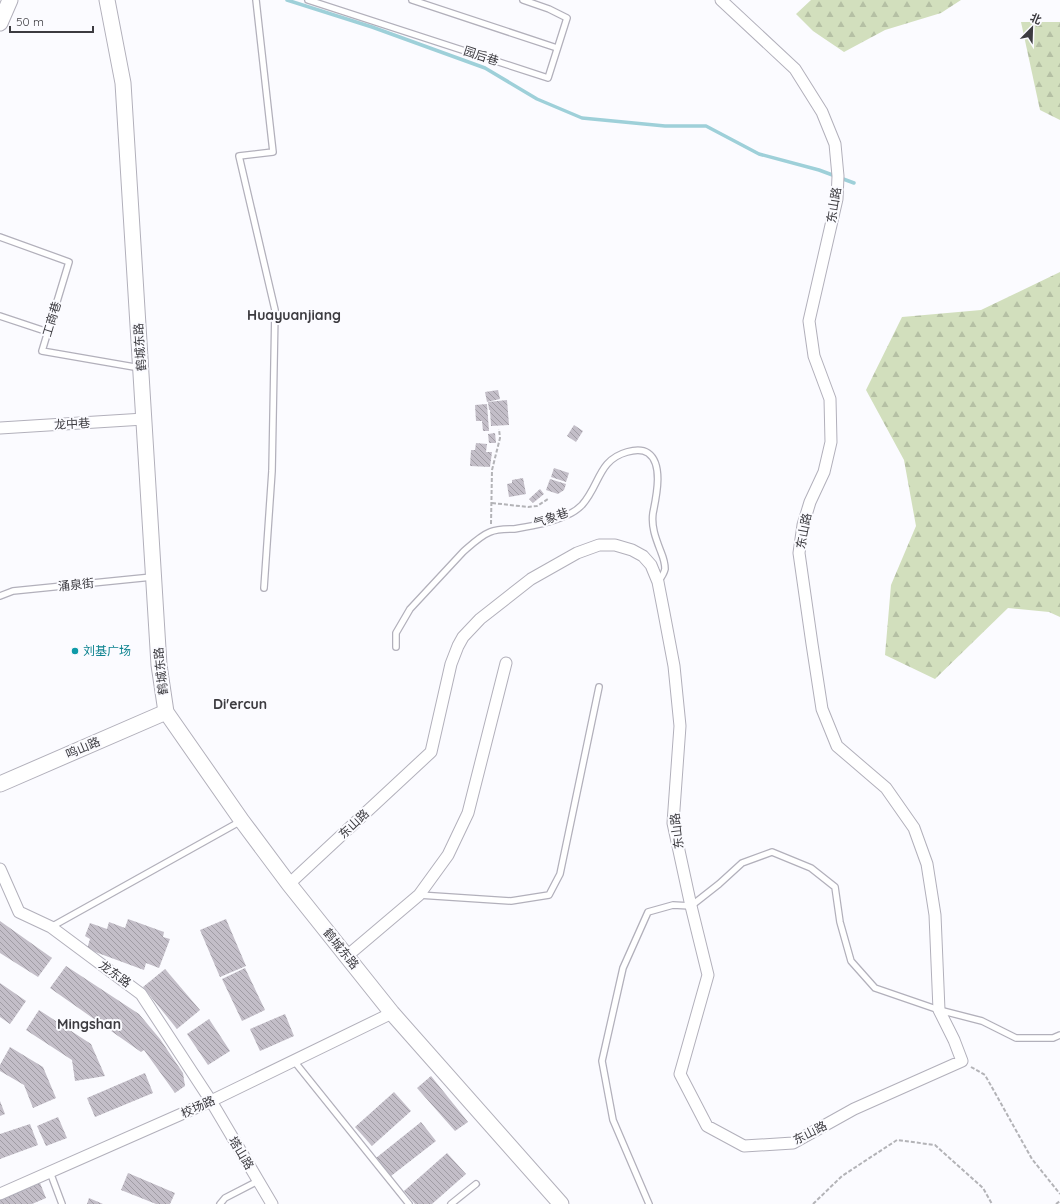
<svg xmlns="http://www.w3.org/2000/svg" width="1060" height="1204" font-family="Quicksand,'Noto Sans SC',sans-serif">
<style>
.forest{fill:url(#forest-firs)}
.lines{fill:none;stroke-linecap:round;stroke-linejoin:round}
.stream{stroke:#9ed0d9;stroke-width:3.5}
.building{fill:url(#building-back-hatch)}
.lane-casing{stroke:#b2b0bb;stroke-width:8}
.street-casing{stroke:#b2b0bb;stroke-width:13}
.secondary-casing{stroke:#b2b0bb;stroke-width:17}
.path{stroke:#b3b3b7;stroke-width:2;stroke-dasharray:4 2;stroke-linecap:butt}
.lane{stroke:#fff;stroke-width:5.5}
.street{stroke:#fff;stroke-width:11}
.secondary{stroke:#fff;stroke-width:15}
.culture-dot{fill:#0f9aa8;stroke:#fbfbff;stroke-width:1.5}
.labels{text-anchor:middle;stroke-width:4;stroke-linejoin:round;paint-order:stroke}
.street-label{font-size:12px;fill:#3c3b40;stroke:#fbfbff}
.culture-label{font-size:12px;fill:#0d838f;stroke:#fbfbff;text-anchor:start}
.quarter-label{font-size:14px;font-weight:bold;fill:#3c3b40;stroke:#fbfbff}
</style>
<defs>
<pattern id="forest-firs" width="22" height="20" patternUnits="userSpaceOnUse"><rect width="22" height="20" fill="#d2dfbd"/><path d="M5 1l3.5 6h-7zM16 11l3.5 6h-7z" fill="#b5c0a4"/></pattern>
<pattern id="building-back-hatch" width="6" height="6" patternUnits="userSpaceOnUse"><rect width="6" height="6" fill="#c3bec8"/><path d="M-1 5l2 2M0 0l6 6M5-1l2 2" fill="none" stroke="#a09ca4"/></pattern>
</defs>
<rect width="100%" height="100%" fill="#fbfbff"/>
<!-- forest -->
<g class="forest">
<polygon points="811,0 961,0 941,13 885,30 844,52 813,31 796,14"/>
<polygon points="1021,22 1060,22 1060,120 1040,110"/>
<polygon points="1060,272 1060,617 1049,612 1008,608 935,679 885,655 891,585 916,526 904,460 866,390 902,317 981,310"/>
</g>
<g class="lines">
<!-- stream -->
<polyline class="stream" points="287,0 372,27 485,68 537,99 582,118 665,126 706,126 759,154 819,170 854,183"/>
</g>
<!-- building -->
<g class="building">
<polygon points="498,390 500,399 487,402 485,392"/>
<polygon points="507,400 509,425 491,426 490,410 489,410 488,402"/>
<polygon points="487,404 489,431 483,431 482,421 476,421 475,405"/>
<polygon points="574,425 583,431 576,442 567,436"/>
<polygon points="495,433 496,443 489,443 488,434"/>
<polygon points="476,443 487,444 486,452 492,452 490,467 470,466 471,450 475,450"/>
<polygon points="554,468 569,473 566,482 551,477"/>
<polygon points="523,478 526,494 509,497 507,484 512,483 512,480"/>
<polygon points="550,479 566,484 564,490 558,494 546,490"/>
<polygon points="540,489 544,494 533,503 529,499"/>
<polygon points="128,919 164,932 163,937 170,939 159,968 146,963 144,970 87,949 90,939 85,936 90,923 107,929 109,922 125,928"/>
<polygon points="226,919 246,966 220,977 200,930"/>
<polygon points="0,921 52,958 38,977 0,953"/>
<polygon points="66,966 139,1014 160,1039 183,1073 185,1086 175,1093 144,1050 141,1052 50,988"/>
<polygon points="245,968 265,1010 242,1021 222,979"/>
<polygon points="165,969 200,1010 177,1029 143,987"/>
<polygon points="0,983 26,1001 10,1024 0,1017"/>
<polygon points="39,1010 91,1044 105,1076 75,1081 72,1060 26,1030"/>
<polygon points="285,1014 294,1036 260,1051 250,1029"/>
<polygon points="209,1019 230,1051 208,1065 187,1034"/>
<polygon points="10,1047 43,1067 56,1098 33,1108 24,1085 0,1071 0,1065"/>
<polygon points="145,1073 153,1093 95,1117 87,1098"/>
<polygon points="431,1076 468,1122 455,1131 417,1088"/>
<polygon points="394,1092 411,1111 372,1146 355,1127"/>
<polygon points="0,1101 5,1114 0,1116"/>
<polygon points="58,1117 67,1138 46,1146 37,1126"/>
<polygon points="421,1122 436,1141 391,1176 376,1158"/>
<polygon points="30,1124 38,1145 0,1159 0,1134"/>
<polygon points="447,1153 466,1174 432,1204 415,1204 404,1191"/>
<polygon points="128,1173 175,1193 170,1204 156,1204 121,1190"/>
<polygon points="40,1183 46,1198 32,1204 0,1204 0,1199"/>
<polygon points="89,1198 103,1204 87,1204"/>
</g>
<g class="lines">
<defs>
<g id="lane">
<polyline points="256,0 273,152 239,156 275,310 272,471 264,588"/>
<polyline points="308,0 548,78 567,18 549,9 523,0"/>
<polyline points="412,0 557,48"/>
<polyline points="0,237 69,262 42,351 140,368"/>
<polyline points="0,316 48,332"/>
<polyline points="0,596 13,591 152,577"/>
<path d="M 396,647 L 396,633 L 410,609 L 463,552 C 471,545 480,536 490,532 C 497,529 506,529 514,529 C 531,526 551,523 567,515 C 572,513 578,509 582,505 C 600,485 598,460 627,452 C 634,450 642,449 648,453 C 664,464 656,498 653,513 C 651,527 656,539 661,552 C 663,557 665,563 665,569 C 664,574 661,578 658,582"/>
<polyline points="419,895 511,901 549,895 560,874 599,687"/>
<polyline points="51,927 241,821"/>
<polyline points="294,1061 409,1204"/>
<polyline points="50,1172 62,1204"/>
<polyline points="220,1204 225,1198 258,1181"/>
<polyline points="451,1204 476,1184"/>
<polyline points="649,1204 613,1120 602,1061 623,968 648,912 673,905 691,906 719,884 742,863 772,852 811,868 835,887 840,922 851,961 875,988 939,1010 982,1021 1016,1038 1053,1038 1060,1035"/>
</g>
<g id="street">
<polyline points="0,428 144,419"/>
<polyline points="0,869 19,912 51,927 141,994 211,1101 272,1204"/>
<polyline points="289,884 431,752 451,664 458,646 463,637 480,619 531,579 577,553 599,545 615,545 632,550 643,556 651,565 658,582 664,613 674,666 680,726 673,823 691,906 708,975 680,1074 707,1126 744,1146 793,1143 854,1109 962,1061 954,1040 939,1010 935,915 927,864 914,828 886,788 837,746 822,709 812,644 799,553 803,525 810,502 824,472 831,442 830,399 814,356 809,321 837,199 838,176 835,144 822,112 795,69 721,0"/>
<polyline points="347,956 419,895 448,855 468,813 506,663"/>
<polyline points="0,1194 211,1101 392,1013"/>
</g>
<g id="secondary">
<polyline points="107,0 123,83 159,665 166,712 242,821 289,884 392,1013 561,1204"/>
<polyline points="0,23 10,0"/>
<polyline points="0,784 166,712"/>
</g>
</defs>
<!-- lane casing -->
<use href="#lane" class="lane-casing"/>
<!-- street casing -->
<use href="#street" class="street-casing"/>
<!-- secondary casing -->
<use href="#secondary" class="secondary-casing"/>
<!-- path -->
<g class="path">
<polyline points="492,503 528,507 537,506 548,499"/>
<polyline points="491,524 492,470 500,438 499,429"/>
<polyline points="971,1067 985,1075 1032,1159 1060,1194"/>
<polyline points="813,1204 842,1176 897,1140 935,1145 983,1188 992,1204"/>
<polyline points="1056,1204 1060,1201"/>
</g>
<!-- lane -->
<use href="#lane" class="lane"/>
<!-- street -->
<use href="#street" class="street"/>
<!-- secondary -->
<use href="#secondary" class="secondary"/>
</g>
<!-- markers -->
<circle class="culture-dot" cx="75" cy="651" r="4"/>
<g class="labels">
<!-- street labels -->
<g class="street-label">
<text transform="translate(481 56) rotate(18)" y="4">园后巷</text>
<text transform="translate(834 205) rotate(-81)" y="4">东山路</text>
<text transform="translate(52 319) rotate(-73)" y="4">工商巷</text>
<text transform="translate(140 347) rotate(-94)" y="4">鹤城东路</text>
<text transform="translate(72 424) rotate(-3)" y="4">龙中巷</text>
<text transform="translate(551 518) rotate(-19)" y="4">气象巷</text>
<text transform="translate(804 531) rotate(-79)" y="4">东山路</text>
<text transform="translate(76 585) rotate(-6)" y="4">涌泉街</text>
<text transform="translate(161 671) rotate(-96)" y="4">鹤城东路</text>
<text transform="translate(83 748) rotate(-23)" y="4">鸣山路</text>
<text transform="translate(354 824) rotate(-43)" y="4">东山路</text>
<text transform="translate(677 831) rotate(-97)" y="4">东山路</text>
<text transform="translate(341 949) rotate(51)" y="4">鹤城东路</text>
<text transform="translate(115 974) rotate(36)" y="4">龙东路</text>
<text transform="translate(198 1107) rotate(-24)" y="4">校场路</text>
<text transform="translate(810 1133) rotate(-27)" y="4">东山路</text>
<text transform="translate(241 1153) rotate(59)" y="4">塔山路</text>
</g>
<!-- culture labels -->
<g class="culture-label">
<text x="83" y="655">刘基广场</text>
</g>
<!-- quarter labels -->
<g class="quarter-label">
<text x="294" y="320">Huayuanjiang</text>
<text x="240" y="709">Di'ercun</text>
<text x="89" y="1029">Mingshan</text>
</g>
</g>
<!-- north arrow -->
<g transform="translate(1032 28) rotate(23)" stroke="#fbfbff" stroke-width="3" paint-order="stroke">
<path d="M0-3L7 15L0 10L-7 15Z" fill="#3c3b40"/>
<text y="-6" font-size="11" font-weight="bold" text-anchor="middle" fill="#3c3b40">北</text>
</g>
<!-- scale -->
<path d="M10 26v6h83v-6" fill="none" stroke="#3c3b40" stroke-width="2"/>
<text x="16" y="26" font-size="12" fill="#3c3b40" stroke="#fbfbff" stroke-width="3" paint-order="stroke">50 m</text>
</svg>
